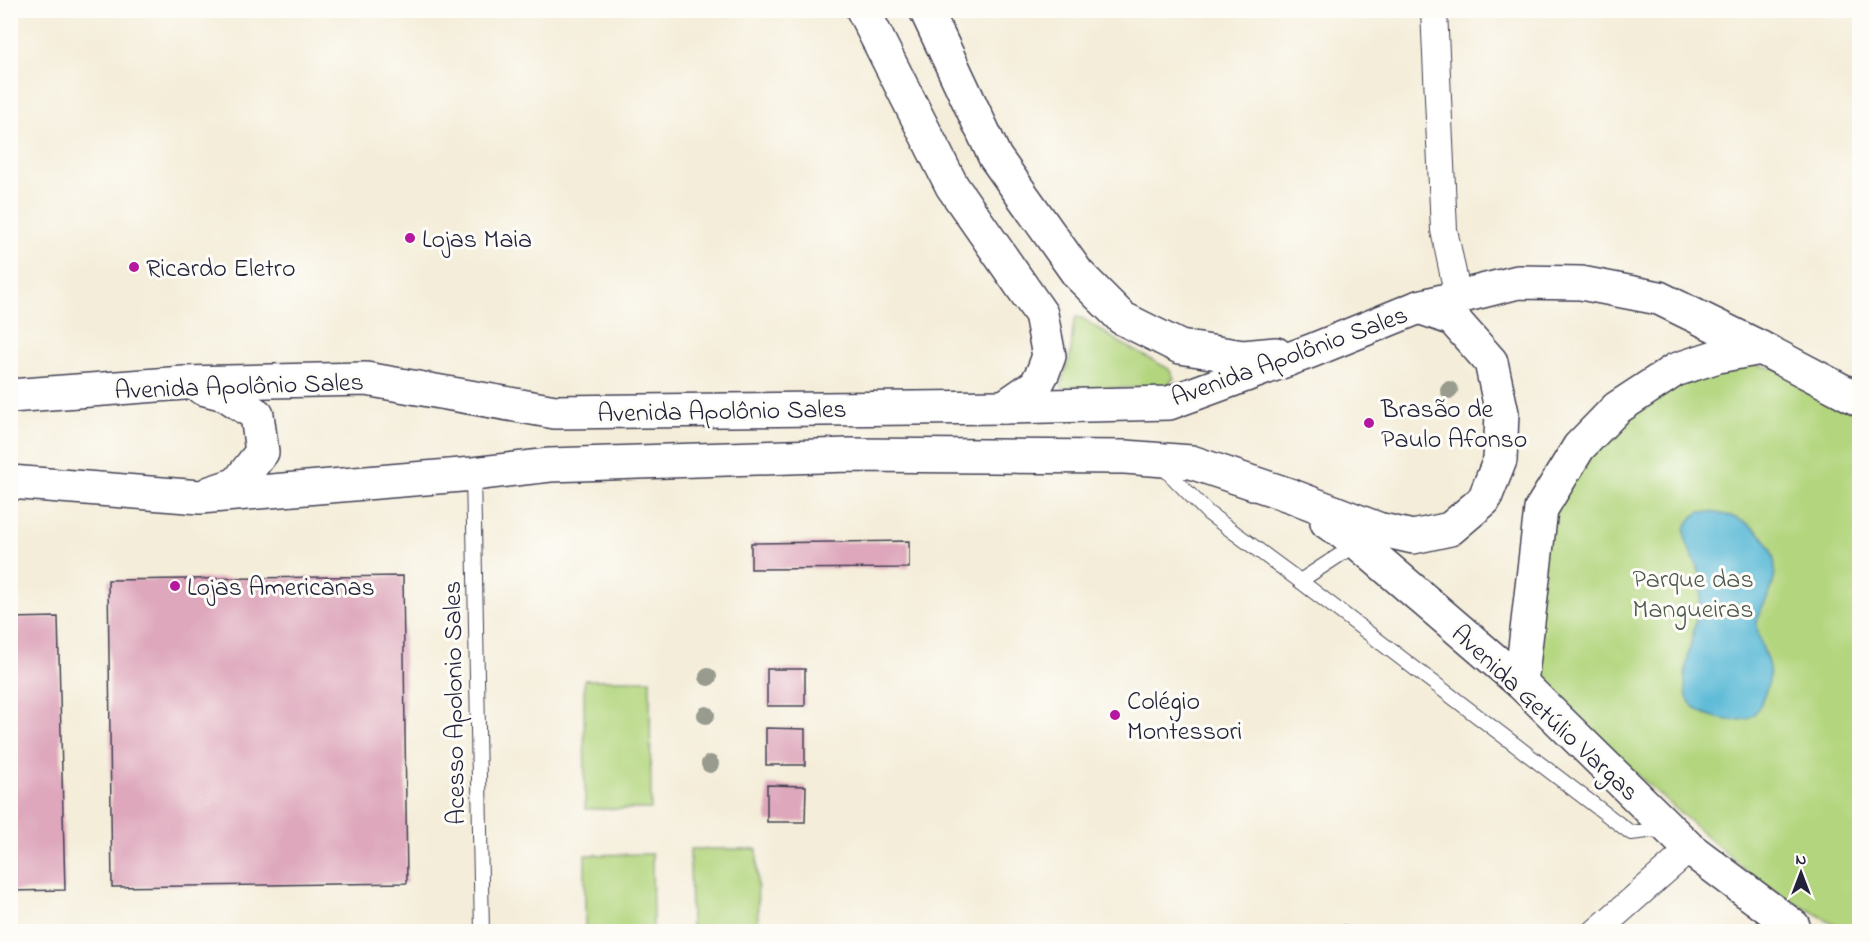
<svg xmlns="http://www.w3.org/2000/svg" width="1870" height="942" font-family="'Indie Flower',sans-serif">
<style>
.green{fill:#b2d57d;stroke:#6a7c5c;stroke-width:1.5}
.water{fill:#56b8d5;stroke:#3c6d88;stroke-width:1.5}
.building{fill:#dea7bc}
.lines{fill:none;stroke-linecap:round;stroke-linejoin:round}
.service-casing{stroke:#424053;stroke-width:16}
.minor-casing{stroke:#424053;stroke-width:28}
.tertiary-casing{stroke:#424053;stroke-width:36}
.service{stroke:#fff;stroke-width:14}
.minor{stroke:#fff;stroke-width:26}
.tertiary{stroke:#fff;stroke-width:33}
.tree{fill:#989b8d}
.poi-dot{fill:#b5179e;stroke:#fdfcf7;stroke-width:2}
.labels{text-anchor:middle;stroke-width:6;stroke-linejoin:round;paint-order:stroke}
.poi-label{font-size:26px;fill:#22223b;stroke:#fdfcf7;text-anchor:start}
.street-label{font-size:26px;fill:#22223b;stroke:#fdfcf7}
.park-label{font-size:26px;fill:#4d584f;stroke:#fdfcf7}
</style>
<rect width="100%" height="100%" fill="#fdfcf7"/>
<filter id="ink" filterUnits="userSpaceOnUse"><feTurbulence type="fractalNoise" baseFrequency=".0167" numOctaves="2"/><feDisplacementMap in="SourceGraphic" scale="12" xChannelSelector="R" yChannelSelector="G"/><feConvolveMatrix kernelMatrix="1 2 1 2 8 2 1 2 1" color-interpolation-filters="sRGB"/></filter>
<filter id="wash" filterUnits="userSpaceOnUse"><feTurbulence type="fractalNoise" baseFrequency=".008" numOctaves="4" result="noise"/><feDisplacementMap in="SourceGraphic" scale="24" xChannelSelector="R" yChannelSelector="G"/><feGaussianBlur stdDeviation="1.35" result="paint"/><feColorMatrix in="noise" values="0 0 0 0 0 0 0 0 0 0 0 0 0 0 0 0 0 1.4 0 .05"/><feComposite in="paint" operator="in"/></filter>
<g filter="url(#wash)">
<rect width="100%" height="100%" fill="#f4edd9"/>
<!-- green -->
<g class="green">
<path d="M 1076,317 L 1082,318 L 1119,342 L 1169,369 L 1174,378 L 1168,384 L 1160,387 L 1067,389 L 1061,387 C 1062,374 1070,363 1071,350 C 1073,339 1071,327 1076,317 Z"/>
<polygon points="1686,352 1859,384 1859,931 1847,931 1758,882 1549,696 1536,658 1533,509"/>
<polygon points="584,680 650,680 651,809 585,809"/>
<polygon points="690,849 757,849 758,931 691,931"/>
<polygon points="652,854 653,931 585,931 585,855"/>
</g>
<!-- water -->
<path class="water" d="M 1700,512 C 1742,510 1787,540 1772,587 C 1768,600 1758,609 1757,624 C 1757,643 1773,663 1769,681 C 1767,689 1763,696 1761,703 C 1759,709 1753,717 1746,719 C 1733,722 1723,720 1711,716 C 1702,713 1694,709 1689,701 C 1674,677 1705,610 1701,580 C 1699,556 1666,531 1700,512 Z"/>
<g id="blocks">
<!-- building -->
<g class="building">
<polygon points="909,541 909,568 751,569 751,543"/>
<polygon points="403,576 407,883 112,887 108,580"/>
<polygon points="58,617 65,890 10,891 10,618"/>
<rect x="767" y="669" width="38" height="37"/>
<polygon points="766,728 805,729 805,765 766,765"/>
<polygon points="767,785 806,786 805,822 767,822"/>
<polygon points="1344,925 1350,932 1336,932"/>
</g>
</g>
</g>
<g filter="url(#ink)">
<use href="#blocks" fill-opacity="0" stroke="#424053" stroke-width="1.5"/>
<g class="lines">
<defs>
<g id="service">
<polyline points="1161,465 1208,513 1300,581 1631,833 1665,829"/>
<polyline points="473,474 482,932"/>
<polyline points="1300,581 1358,543"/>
</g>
<g id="minor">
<polyline points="1434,10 1444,230 1458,297"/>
<polyline points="1596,932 1690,849"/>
</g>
<g id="tertiary">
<polyline points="863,10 952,186 1041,314 1049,356 1043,372 1036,385 1004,407"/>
<polyline points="926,10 995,157 1078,274 1122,318 1180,347 1243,357 1276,354"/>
<polyline points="202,388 225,394 257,415 262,452 237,484 210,493"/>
<polyline points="10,396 184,383 366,379 555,412 1004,407 1169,403 1311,351 1419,307 1518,282 1581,283 1659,298 1761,348 1860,400"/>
<polyline points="10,482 200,497 473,474 550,465 848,455 1125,457 1191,462 1292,496 1378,529 1413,537 1450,529 1484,500 1500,460 1502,413 1491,362 1453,319 1419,307"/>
<polyline points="1327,522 1358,543 1521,683 1690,849 1793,926 1794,932"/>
<polyline points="1521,683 1541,509 1579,447 1617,408 1675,370 1718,356 1761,348"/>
</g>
</defs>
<!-- service casing -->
<use href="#service" class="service-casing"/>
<!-- minor casing -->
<use href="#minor" class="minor-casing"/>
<!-- tertiary casing -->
<use href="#tertiary" class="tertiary-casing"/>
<!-- service -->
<use href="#service" class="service"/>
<!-- minor -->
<use href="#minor" class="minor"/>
<!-- tertiary -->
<use href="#tertiary" class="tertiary"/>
</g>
<!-- trees -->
<g class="tree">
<circle cx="1449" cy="390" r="9"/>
<circle cx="708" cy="677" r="9"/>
<circle cx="706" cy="715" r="9"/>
<circle cx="710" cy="764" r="9"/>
</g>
</g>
<!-- markers -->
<g class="poi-dot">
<circle cx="410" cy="238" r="6"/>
<circle cx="134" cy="267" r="6"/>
<circle cx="1369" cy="423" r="6"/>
<circle cx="175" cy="586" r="6"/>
<circle cx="1115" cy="715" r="6"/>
</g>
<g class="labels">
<!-- poi labels -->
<g class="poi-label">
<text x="422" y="247">Lojas Maia</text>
<text x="146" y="276">Ricardo Eletro</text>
<text x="1381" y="417">Brasão de<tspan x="1381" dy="30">Paulo Afonso</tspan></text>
<text x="187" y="595">Lojas Americanas</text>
<text x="1127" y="709">Colégio<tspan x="1127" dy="30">Montessori</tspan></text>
</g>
<!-- street labels -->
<g class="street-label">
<text transform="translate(1289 355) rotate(-20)" y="9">Avenida Apolônio Sales</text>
<text transform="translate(239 385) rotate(-2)" y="9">Avenida Apolônio Sales</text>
<text transform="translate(722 410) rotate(-1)" y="9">Avenida Apolônio Sales</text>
<text transform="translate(453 703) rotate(-91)" y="9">Acesso Apolonio Sales</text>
<text transform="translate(1546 712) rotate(43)" y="9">Avenida Getúlio Vargas</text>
</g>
<!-- park labels -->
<g class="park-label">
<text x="1693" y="587">Parque das<tspan x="1693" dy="30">Mangueiras</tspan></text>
</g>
</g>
<!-- margin -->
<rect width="1870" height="942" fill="none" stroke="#fdfcf7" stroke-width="36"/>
<!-- north arrow -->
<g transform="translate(1801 873)" stroke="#fdfcf7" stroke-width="4.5" paint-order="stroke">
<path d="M0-4.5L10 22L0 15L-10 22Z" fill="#22223b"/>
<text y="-9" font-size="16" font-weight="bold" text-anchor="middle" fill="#22223b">N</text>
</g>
</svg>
